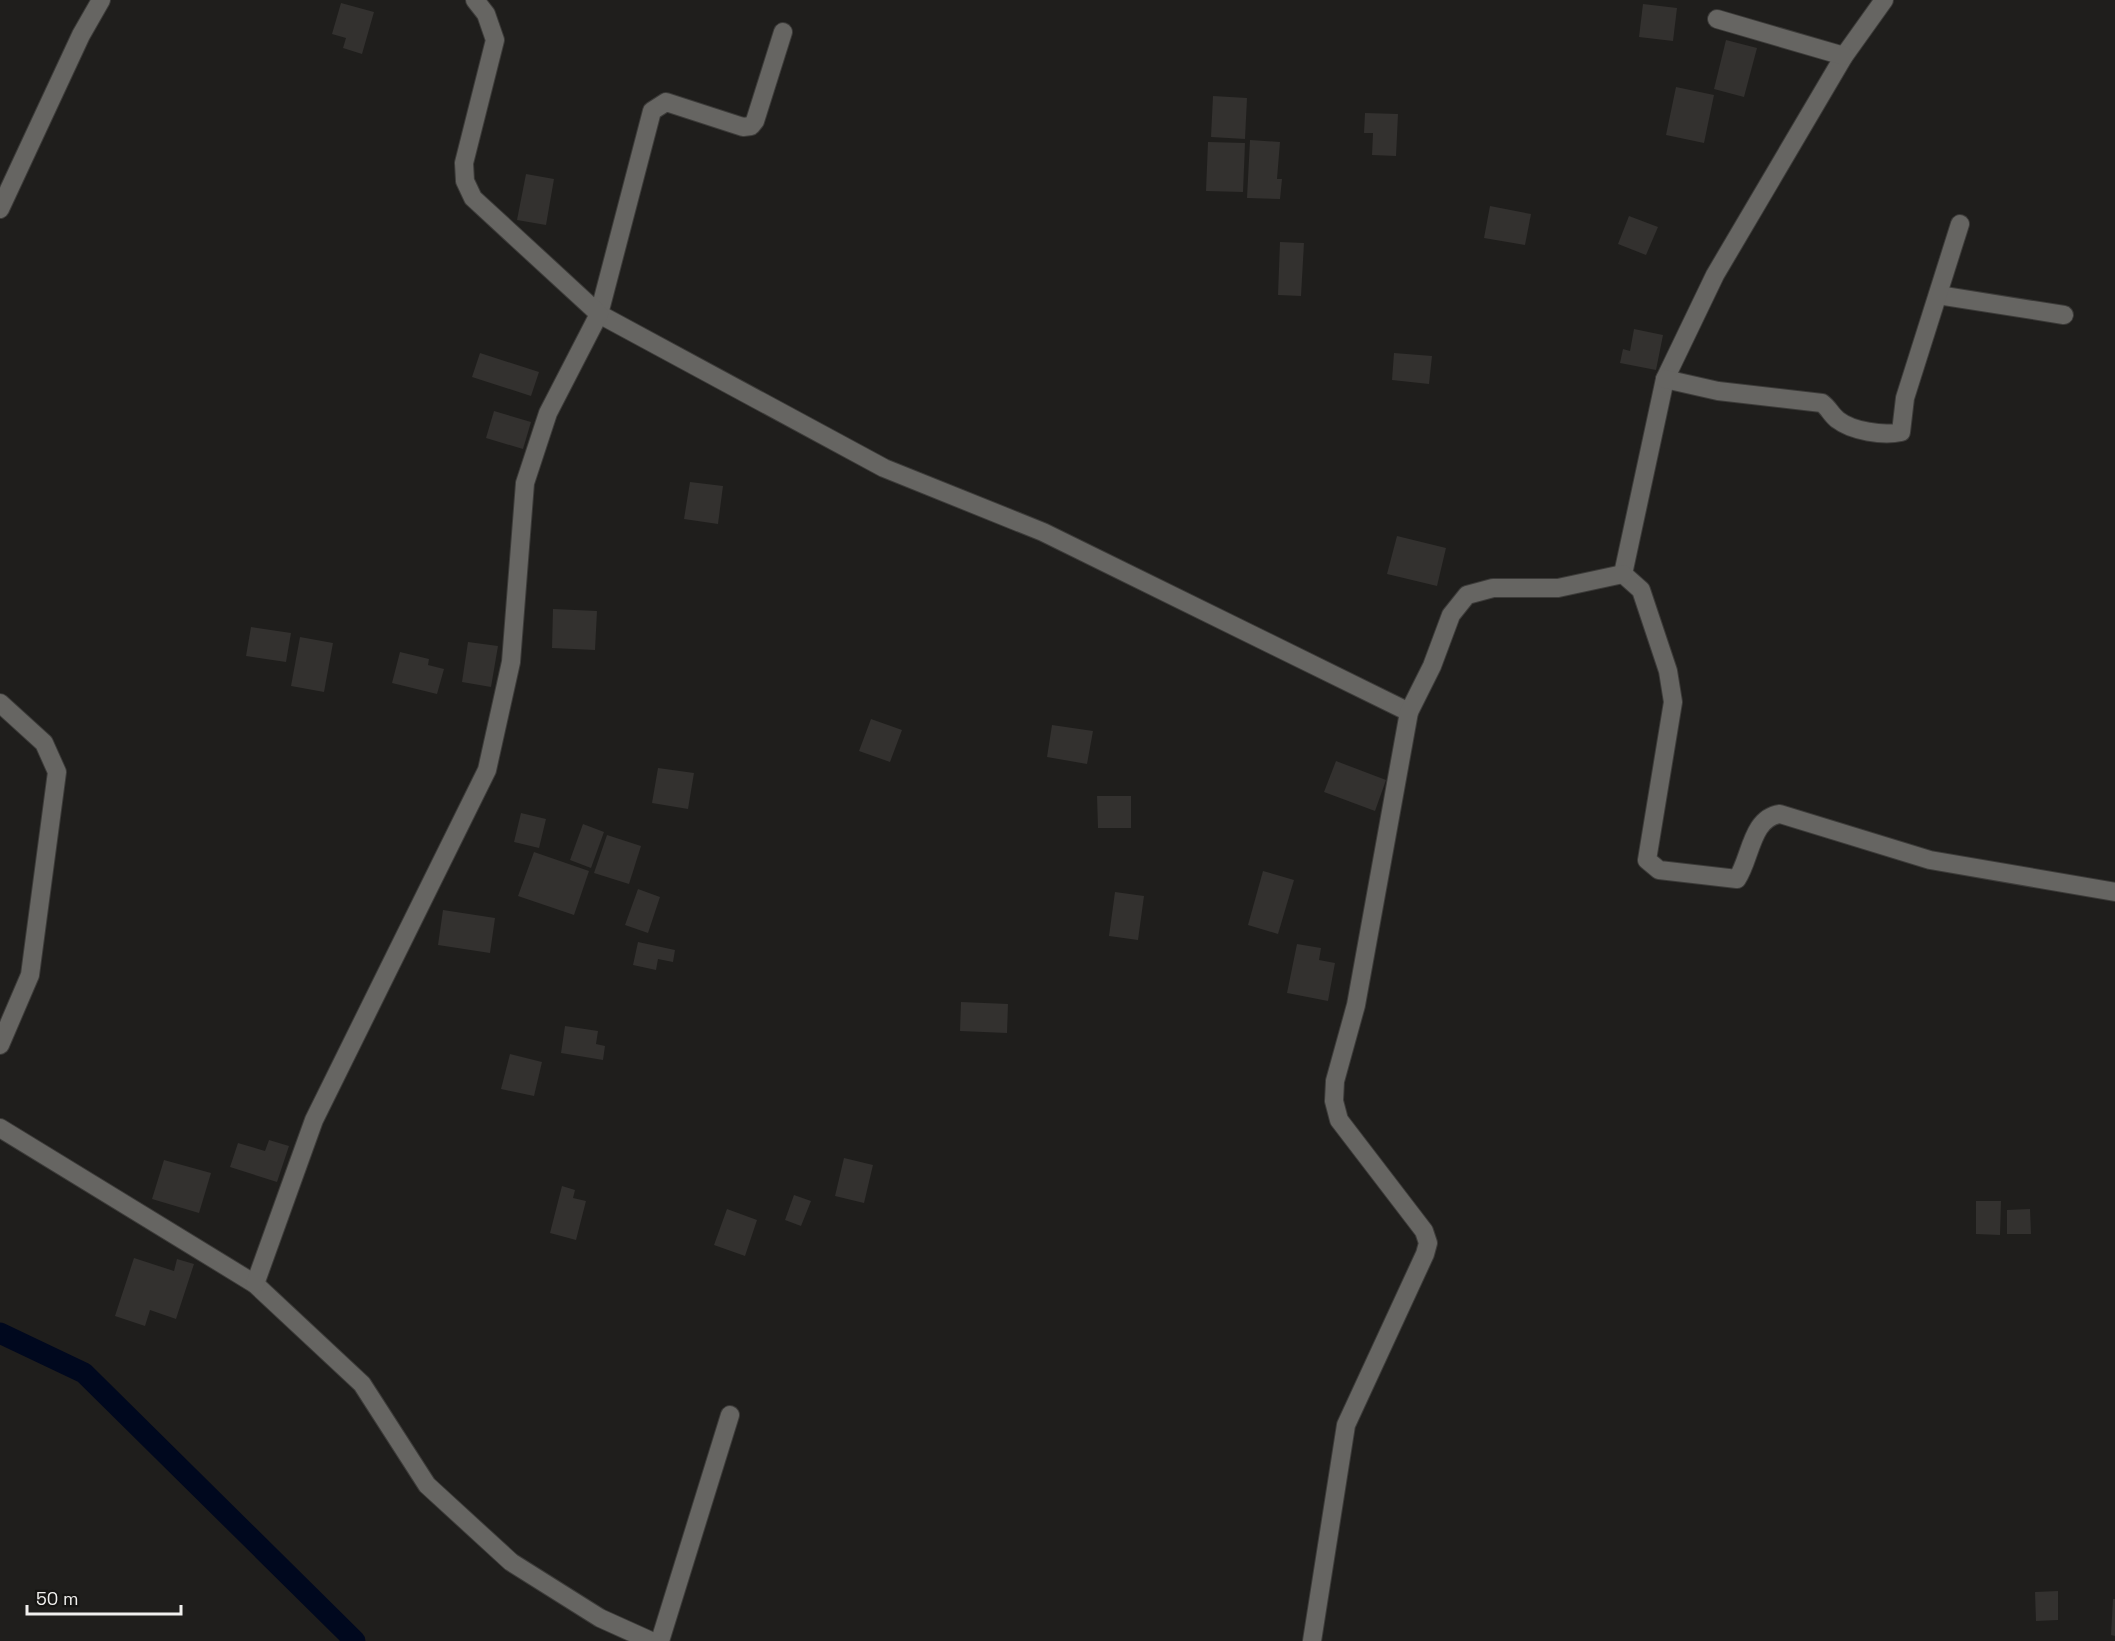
<svg xmlns="http://www.w3.org/2000/svg" width="2115" height="1641" font-family="'Space Grotesk',sans-serif">
<style>
.lines{fill:none;stroke-linecap:round;stroke-linejoin:round}
.canal{stroke:#00081e;stroke-width:21}
.building{fill:#33312f}
.minor-casing{stroke:#3c3b39;stroke-width:20}
.minor{stroke:#666562;stroke-width:18}
</style>
<rect width="100%" height="100%" fill="#1f1e1c"/>
<g class="lines">
<!-- canal -->
<polyline class="canal" points="0,1333 84,1373 355,1641"/>
</g>
<!-- building -->
<g class="building">
<polygon points="341,3 374,12 362,54 343,48 346,38 332,34"/>
<polygon points="1643,4 1677,8 1673,41 1639,37"/>
<polygon points="1726,40 1757,48 1744,97 1714,89"/>
<polygon points="1676,87 1714,95 1704,143 1666,135"/>
<polygon points="1213,96 1247,98 1245,139 1211,137"/>
<polygon points="1365,113 1398,114 1396,156 1372,155 1373,133 1364,133"/>
<polygon points="1250,140 1280,142 1277,179 1282,179 1280,199 1247,198"/>
<polygon points="1208,142 1245,143 1243,192 1206,191"/>
<polygon points="526,174 554,179 546,225 517,220"/>
<polygon points="1490,206 1531,214 1525,245 1484,238"/>
<polygon points="1629,216 1658,227 1646,255 1618,244"/>
<polygon points="1280,242 1304,243 1301,296 1278,295"/>
<polygon points="1634,329 1663,335 1656,370 1620,363 1623,349 1630,351"/>
<polygon points="480,353 539,372 531,396 472,377"/>
<polygon points="1394,353 1432,356 1429,384 1392,380"/>
<polygon points="494,411 531,422 523,449 486,438"/>
<polygon points="690,482 723,486 718,524 684,519"/>
<polygon points="1397,536 1446,548 1437,586 1387,574"/>
<polygon points="553,609 597,611 595,650 552,648"/>
<polygon points="251,627 291,633 286,662 246,656"/>
<polygon points="300,637 333,643 324,692 291,686"/>
<polygon points="468,642 498,646 491,687 462,682"/>
<polygon points="400,652 429,659 428,665 444,669 437,694 392,683"/>
<polygon points="871,719 902,730 890,762 859,751"/>
<polygon points="1052,725 1093,731 1087,764 1047,757"/>
<polygon points="1336,761 1386,780 1375,811 1324,792"/>
<polygon points="658,768 694,773 688,809 652,803"/>
<polygon points="1097,796 1131,796 1131,828 1098,828"/>
<polygon points="521,813 546,819 539,848 514,842"/>
<polygon points="583,824 604,832 591,868 570,860"/>
<polygon points="607,835 641,846 629,884 594,873"/>
<polygon points="534,852 589,871 574,915 518,896"/>
<polygon points="1263,871 1294,880 1278,934 1248,925"/>
<polygon points="638,889 660,897 648,933 625,925"/>
<polygon points="1115,892 1144,896 1138,940 1109,936"/>
<polygon points="443,910 495,918 490,953 438,945"/>
<polygon points="638,942 675,950 673,962 658,959 656,970 633,965"/>
<polygon points="1297,944 1321,948 1319,960 1335,963 1328,1001 1287,993"/>
<polygon points="961,1002 1008,1004 1007,1033 960,1031"/>
<polygon points="565,1026 598,1031 596,1044 605,1046 603,1060 561,1053"/>
<polygon points="510,1054 542,1062 534,1096 501,1089"/>
<polygon points="269,1140 289,1146 277,1182 230,1167 238,1143 265,1151"/>
<polygon points="844,1158 873,1165 864,1203 835,1196"/>
<polygon points="164,1160 211,1173 199,1213 152,1199"/>
<polygon points="562,1186 575,1190 573,1198 586,1201 576,1240 550,1233"/>
<polygon points="794,1195 811,1201 801,1226 785,1220"/>
<polygon points="1976,1201 2001,1201 2000,1235 1976,1234"/>
<polygon points="727,1209 757,1220 745,1256 714,1245"/>
<polygon points="2030,1209 2031,1234 2007,1234 2007,1210"/>
<polygon points="134,1258 174,1271 177,1259 194,1264 176,1319 150,1310 145,1326 115,1316"/>
<polygon points="2058,1591 2058,1620 2036,1621 2035,1592"/>
<polygon points="2113,1599 2115,1599 2115,1636 2111,1635"/>
</g>
<g class="lines">
<defs>
<g id="minor">
<path d="M 1884,0 L 1844,56 L 1715,275 L 1665,379 L 1623,574 L 1641,590 L 1668,671 L 1673,702 L 1647,860 L 1659,870 L 1737,879 C 1751,858 1751,818 1780,814 L 1930,860 L 2115,892"/>
<polyline points="1717,19 1844,56"/>
<polyline points="783,32 755,121 751,126 743,127 666,102 652,111 599,314 884,468 1043,532 1409,712"/>
<polyline points="0,209 81,35 101,0"/>
<polyline points="1938,295 2064,315"/>
<path d="M 1665,379 L 1718,391 L 1822,403 C 1829,408 1831,415 1838,420 C 1852,431 1883,436 1901,432 L 1905,398 L 1960,224"/>
<polyline points="0,703 44,743 57,772 30,975 0,1045"/>
<polyline points="0,1128 255,1284 362,1384 427,1485 511,1562 600,1618 651,1641"/>
<polyline points="255,1284 314,1120 487,770 511,662 525,483 548,413 599,314 473,198 465,181 464,163 495,40 486,14 475,0"/>
<polyline points="660,1641 730,1415"/>
<polyline points="1312,1641 1346,1425 1425,1254 1428,1243 1424,1231 1339,1120 1334,1101 1335,1081 1356,1005 1409,712 1432,666 1451,615 1467,595 1493,588 1558,588 1623,574"/>
</g>
</defs>
<!-- minor casing -->
<use href="#minor" class="minor-casing"/>
<!-- minor -->
<use href="#minor" class="minor"/>
</g>
<!-- scale -->
<path d="M27 1605v9h154v-9" fill="none" stroke="#f1f0ee" stroke-width="3"/>
<text x="36" y="1605" font-size="18" fill="#f1f0ee" stroke="#161513" stroke-width="4.5" paint-order="stroke">50 m</text>
</svg>
